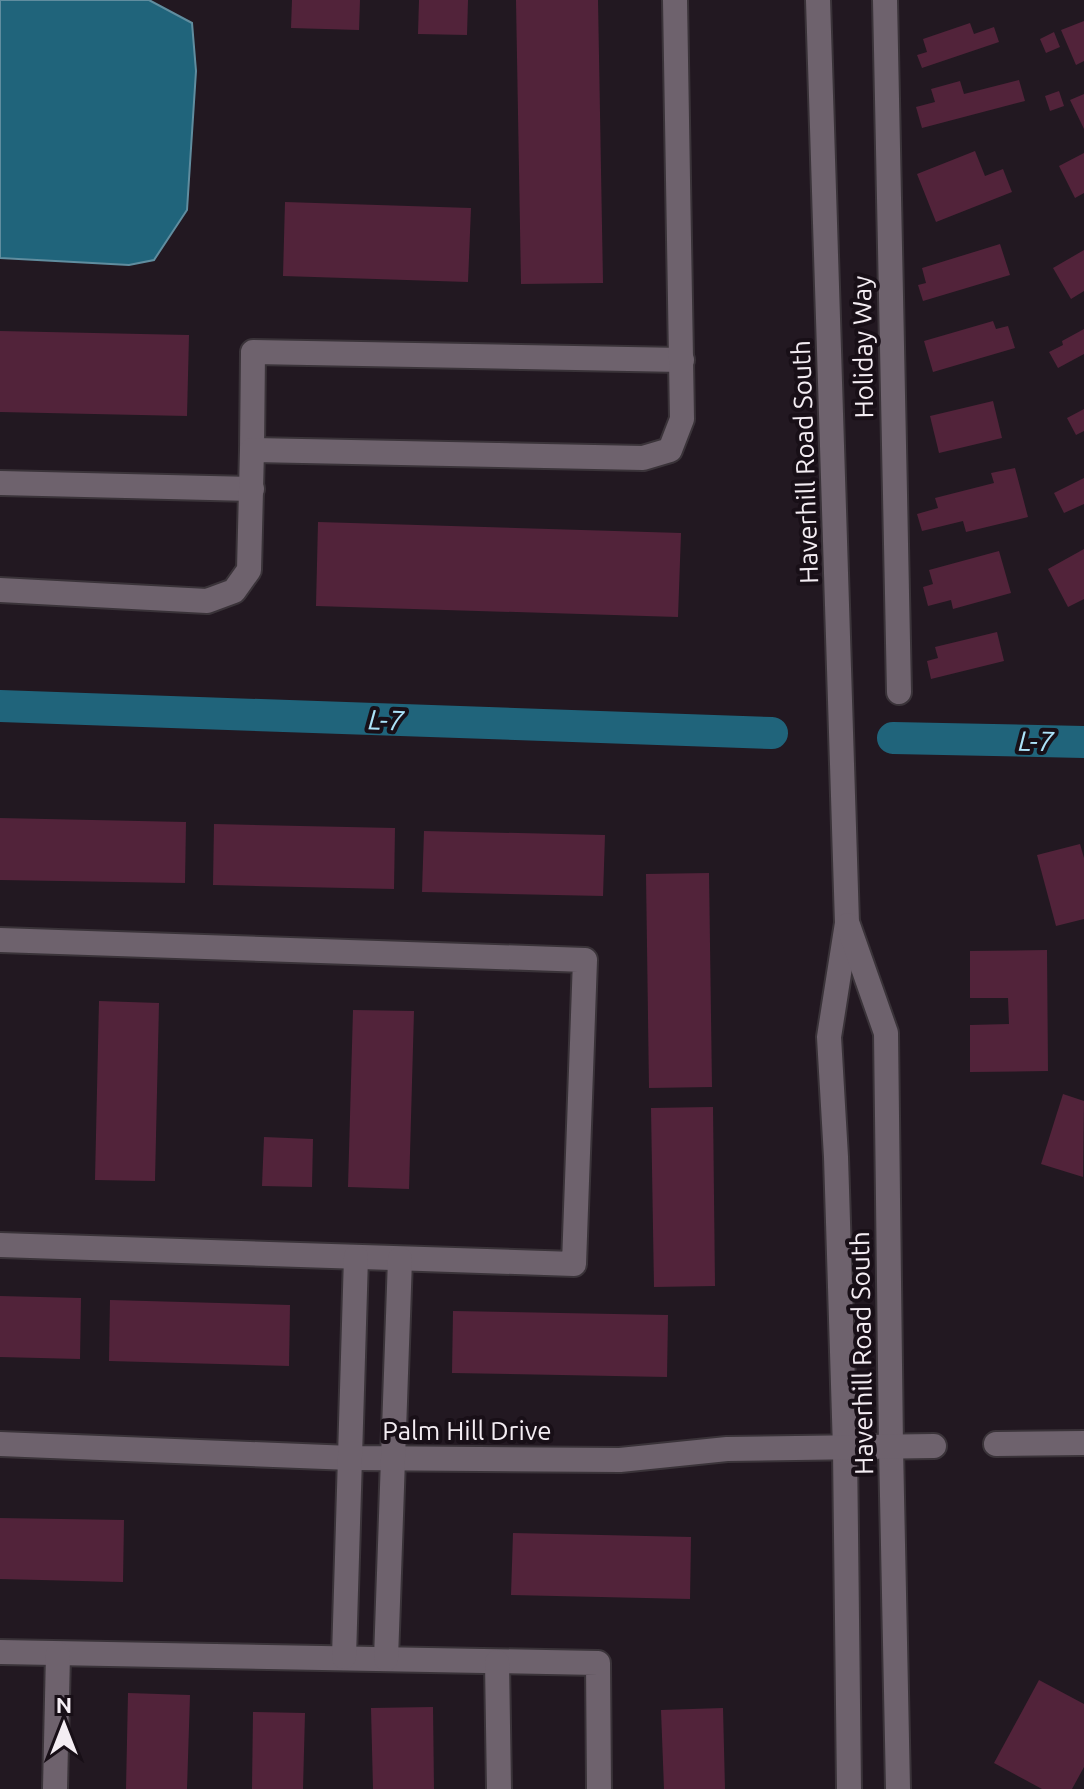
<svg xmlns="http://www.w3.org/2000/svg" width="1084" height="1789" font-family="Ubuntu,sans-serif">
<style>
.water{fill:#20647b;stroke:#608d9f;stroke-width:2}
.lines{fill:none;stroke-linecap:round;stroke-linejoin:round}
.canal{stroke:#20647b;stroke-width:32}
.building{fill:#52233a}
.minor-casing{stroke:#3a3339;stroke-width:28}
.minor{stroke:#6e626d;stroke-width:24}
.labels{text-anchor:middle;stroke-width:8;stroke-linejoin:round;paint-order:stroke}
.street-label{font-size:26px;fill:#f4edf3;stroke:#180f17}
.water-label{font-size:28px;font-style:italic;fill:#ade3f9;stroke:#180f17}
</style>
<rect width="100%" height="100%" fill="#221821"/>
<!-- water -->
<polygon class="water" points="0,0 149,0 192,23 196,71 187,210 154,260 129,265 0,258"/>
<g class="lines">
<!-- canal -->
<g class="canal">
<polyline points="0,706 772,733"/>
<polyline points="893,738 1084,742"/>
</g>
</g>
<!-- building -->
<g class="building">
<polygon points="292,0 360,0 359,30 291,28"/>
<polygon points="419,0 468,0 467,35 418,34"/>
<polygon points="516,0 598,0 603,283 521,284"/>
<polygon points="1084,21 1084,61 1076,65 1061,30"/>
<polygon points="970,23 974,34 994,27 999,42 922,68 917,55 927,52 923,39"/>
<polygon points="1054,32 1060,47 1046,53 1040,39"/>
<polygon points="1019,80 1025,101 922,128 916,107 935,102 931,89 960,81 964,94"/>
<polygon points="1059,91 1064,106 1050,111 1045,96"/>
<polygon points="1084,94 1084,129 1070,100"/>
<polygon points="975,151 985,176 1003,169 1012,192 936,222 917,174"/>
<polygon points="1084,153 1084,193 1075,198 1059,166"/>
<polygon points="285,202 471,208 468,282 283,276"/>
<polygon points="1000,244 1010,275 923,301 918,285 926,283 922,268"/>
<polygon points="1084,250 1084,291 1071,299 1053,268"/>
<polygon points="993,321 996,329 1008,326 1015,348 933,372 924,341"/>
<polygon points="1084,329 1084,354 1058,368 1049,352 1063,345 1062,341"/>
<polygon points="0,331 189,335 187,416 0,412"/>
<polygon points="993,401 1002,438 939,453 930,416"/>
<polygon points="1084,409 1084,431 1076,435 1067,418"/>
<polygon points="1015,468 1028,517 966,532 963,521 922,531 917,514 938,508 935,498 994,483 991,473"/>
<polygon points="1084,478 1084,504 1064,513 1054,493"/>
<polygon points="318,522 681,533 678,617 316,606"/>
<polygon points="1084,549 1084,599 1068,607 1048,569"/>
<polygon points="999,551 1011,593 953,609 951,600 928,606 923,587 933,584 929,570"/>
<polygon points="997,632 1004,661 931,679 927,661 938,658 935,647"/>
<polygon points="0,818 186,822 185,883 0,880"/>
<polygon points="214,824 395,828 394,889 213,885"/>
<polygon points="424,831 605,835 603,896 422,892"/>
<polygon points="1080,844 1084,858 1084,919 1056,926 1037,855"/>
<polygon points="709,873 712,1087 649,1088 646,874"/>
<polygon points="1047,950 1048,1071 970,1072 970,1025 1009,1024 1008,998 970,998 970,951"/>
<polygon points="99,1001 159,1003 155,1181 95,1180"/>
<polygon points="353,1010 414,1011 409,1189 348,1187"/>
<polygon points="1063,1094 1084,1101 1083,1177 1041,1164"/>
<polygon points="713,1107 715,1286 654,1287 651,1108"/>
<polygon points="264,1137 313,1139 312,1187 262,1186"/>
<polygon points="0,1296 81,1298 80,1359 0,1357"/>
<polygon points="110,1300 290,1305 289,1366 109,1361"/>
<polygon points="453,1311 668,1315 667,1377 452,1373"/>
<polygon points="0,1518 124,1520 123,1582 0,1579"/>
<polygon points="513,1533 691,1537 690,1599 511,1595"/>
<polygon points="1039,1680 1084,1704 1084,1767 1072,1789 1042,1789 994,1763"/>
<polygon points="128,1693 190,1695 187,1789 126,1789"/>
<polygon points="433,1707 434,1789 373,1789 371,1708"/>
<polygon points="723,1708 725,1789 664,1789 661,1710"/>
<polygon points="253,1712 305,1713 303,1789 252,1789"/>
</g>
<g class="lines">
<defs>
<g id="minor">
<polyline points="818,0 847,923 829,1037 836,1157 845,1449 849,1789"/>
<polyline points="885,0 899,692"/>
<polyline points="252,450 253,352 682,360"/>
<polyline points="0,483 252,489"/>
<polyline points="0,590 207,601 234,591 249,570 252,450 643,458 670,450 682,419 675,0"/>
<polyline points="848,925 886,1033 891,1447 898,1789"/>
<polyline points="0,940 585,960 574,1264 0,1245"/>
<polyline points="0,1444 351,1458 620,1460 727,1449 934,1446"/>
<polyline points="996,1444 1084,1443"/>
<polyline points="0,1652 598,1663 599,1789"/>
<polyline points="344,1657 356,1257"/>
<polyline points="386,1659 400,1259"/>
<polyline points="497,1662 499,1789"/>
<polyline points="55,1789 58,1654"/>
</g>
</defs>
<!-- minor casing -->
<use href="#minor" class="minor-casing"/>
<!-- minor -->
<use href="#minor" class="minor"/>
</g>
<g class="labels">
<!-- street labels -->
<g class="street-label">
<text transform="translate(863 347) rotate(-91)" y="9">Holiday Way</text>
<text transform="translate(805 462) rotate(-92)" y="9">Haverhill Road South</text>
<text transform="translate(862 1353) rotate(-91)" y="9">Haverhill Road South</text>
<text x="467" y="1440">Palm Hill Drive</text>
</g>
<!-- water labels -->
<g class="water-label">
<text transform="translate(386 720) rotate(2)" y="10">L-7</text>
<text transform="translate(1036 741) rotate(1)" y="10">L-7</text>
</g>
</g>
<!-- north arrow -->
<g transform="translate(64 1725)" stroke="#180f17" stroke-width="6" paint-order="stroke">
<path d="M0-6L14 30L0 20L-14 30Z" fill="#f4edf3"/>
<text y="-12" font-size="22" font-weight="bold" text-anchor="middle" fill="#f4edf3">N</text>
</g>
</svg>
